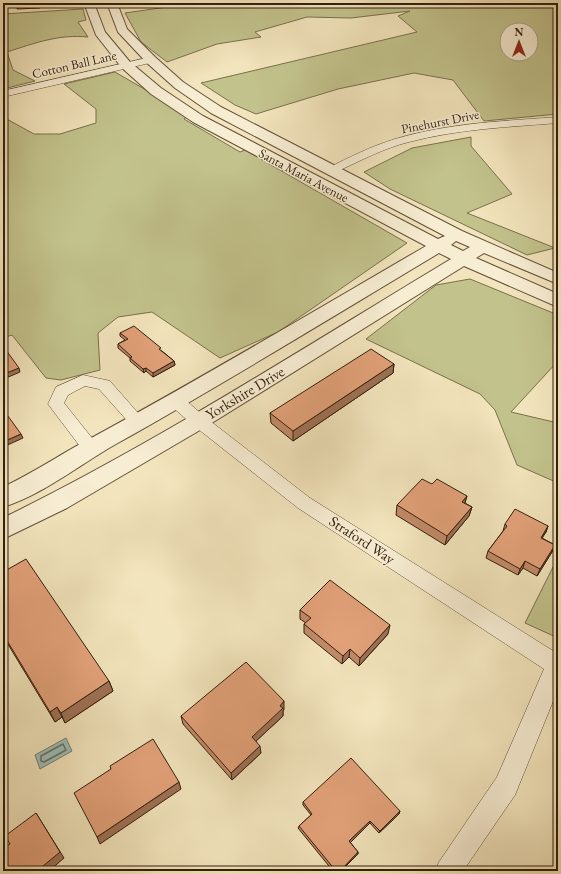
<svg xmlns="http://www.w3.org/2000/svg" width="561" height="874" font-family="'EB Garamond',serif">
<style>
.green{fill:#c2c28c;stroke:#7a704c;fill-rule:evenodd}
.water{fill:#9cbeb7;stroke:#727e73}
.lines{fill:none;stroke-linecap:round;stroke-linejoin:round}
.shore{stroke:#686e62;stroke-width:1.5}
.minor-casing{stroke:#635039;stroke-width:1}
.tertiary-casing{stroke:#635039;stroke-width:2}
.minor{fill:#f7edd3;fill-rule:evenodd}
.tertiary{fill:#f7edd3;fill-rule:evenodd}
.wall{fill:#c28a68;stroke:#331f0d}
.shaded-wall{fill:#9e7155;stroke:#331f0d}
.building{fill:#e2a179;stroke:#331f0d}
.labels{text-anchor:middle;stroke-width:3;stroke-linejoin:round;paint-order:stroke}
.far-street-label{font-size:13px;fill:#331f0d;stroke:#f7edd3}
.street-label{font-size:15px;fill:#331f0d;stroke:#f7edd3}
</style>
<rect width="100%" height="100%" fill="#f2e4bc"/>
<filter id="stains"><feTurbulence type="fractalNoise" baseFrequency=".005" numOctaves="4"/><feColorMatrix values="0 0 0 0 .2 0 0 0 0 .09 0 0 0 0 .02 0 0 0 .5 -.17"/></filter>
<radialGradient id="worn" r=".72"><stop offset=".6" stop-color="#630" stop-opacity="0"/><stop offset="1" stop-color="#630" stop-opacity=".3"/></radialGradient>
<!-- green -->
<g class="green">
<path d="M 214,3 L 558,3 L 558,114 L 484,121 L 453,80 L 414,73 L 338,89 L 256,114 L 235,105 L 201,83 L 417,32 L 398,16 L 410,11 L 351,18 L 307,17 L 255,32 L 261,37 L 217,44 L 167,62 L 141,42 L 125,13 L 188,4 L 196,7 ZM 507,30 L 531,30 L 531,54 L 507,54 Z"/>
<path d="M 83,9 L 86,20 L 78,22 L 88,37 C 59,34 35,43 7,52 L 13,70 L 35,81 L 3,89 L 3,14 Z"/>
<polygon points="115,72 189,115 184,119 240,152 245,150 407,243 278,332 220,358 152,312 118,317 98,333 100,370 61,380 46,378 12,335 3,338 3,117 34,134 60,134 96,123 96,109 64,84"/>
<polygon points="471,137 471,146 512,194 467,213 555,248 527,255 390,189 364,172 412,148"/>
<polygon points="470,279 558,315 558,361 511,412 558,423 558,483 517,465 495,410 480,394 366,339 436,285"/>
<polygon points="558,557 558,638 525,623"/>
</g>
<!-- water -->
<polygon class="water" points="66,738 72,751 40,769 35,755"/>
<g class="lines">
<!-- shore -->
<polygon class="shore" points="63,744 66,750 44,762 41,761 41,756"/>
<defs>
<g id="minor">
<polygon points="151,57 156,60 154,62 3,97 3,91"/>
<path d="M 558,117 L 558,123 C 509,127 458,129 409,142 C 384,148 360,161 336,172 L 328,172 L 326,170 L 328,168 C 350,157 372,146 395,139 C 448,123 504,121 558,117 Z"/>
<polygon points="83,375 110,381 145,421 143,425 137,427 131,425 99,389 85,386 68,395 64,403 100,448 97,453 91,454 85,453 48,404 56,387"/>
<polygon points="176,395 182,397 205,417 310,498 558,654 558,689 515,795 463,871 435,871 439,862 497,777 544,669 298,508 193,425 170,405 168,401 170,397"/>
</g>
<path id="tertiary" d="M 84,3 L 94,3 L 105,32 L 130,62 L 161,88 L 203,116 L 438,239 L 445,236 L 211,113 L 175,88 L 147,63 L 118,32 L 107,3 L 117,3 L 127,29 L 155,57 L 183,82 L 221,107 L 462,231 L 558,273 L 558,284 L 484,253 L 476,258 L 558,294 L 558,307 L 464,266 L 207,426 L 67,508 L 3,539 L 3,518 C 158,442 303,348 451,259 L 439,253 C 332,317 225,383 116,444 C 79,465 44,494 3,507 L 3,487 C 35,472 64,452 95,436 C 207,375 316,310 426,246 L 193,122 L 151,94 L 122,68 L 96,35 ZM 456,241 L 470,247 L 463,251 L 451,245 Z"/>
</defs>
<!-- minor casing -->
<use href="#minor" class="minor-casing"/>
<!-- tertiary casing -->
<use href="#tertiary" class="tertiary-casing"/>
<!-- minor -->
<use href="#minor" class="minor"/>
<!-- tertiary -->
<use href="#tertiary" class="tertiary"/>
</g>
<!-- wall -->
<g class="wall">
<polygon points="17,3 44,3 44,4 41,4 40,8 17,9"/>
<polygon points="120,333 162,351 174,361 175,365 153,377 146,371 144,373 130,361 130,358 118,348 118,344 125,340 120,336"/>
<polygon points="394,364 393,373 293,441 271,423 270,413"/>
<polygon points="432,484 467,496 465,503 472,507 469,516 445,545 396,515 397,505"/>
<polygon points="505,524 548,526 546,532 542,538 555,545 552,552 537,576 523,568 518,575 486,558 488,551 503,531"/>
<polygon points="3,572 109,681 113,691 65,723 62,717 55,722 3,636"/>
<polygon points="300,610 388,634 359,666 349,657 342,664 304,633 304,624 306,623 300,619"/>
<polygon points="284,709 283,711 283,716 256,741 261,753 232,780 183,724 181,716"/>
<polygon points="303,802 400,811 399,814 379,833 370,823 350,842 358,852 358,854 341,871 333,871 298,828 299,826 311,815 303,805"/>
</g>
<!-- shaded-wall -->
<g class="shaded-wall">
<polygon points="174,361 175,365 153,377 153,373"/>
<polygon points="394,364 393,373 293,441 293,431"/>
<polygon points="19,368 20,372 6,378 4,374"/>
<polygon points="146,368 146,371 144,373 143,369"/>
<polygon points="21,434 23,438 3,447 3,442"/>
<polygon points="467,496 464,505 462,502"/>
<polygon points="472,507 469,516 445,545 447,536"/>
<polygon points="548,526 546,532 538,544 541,538"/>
<polygon points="555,545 552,552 537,576 540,569"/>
<polygon points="525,561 523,568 518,575 520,569"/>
<polygon points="390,625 388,634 359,666 360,658"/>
<polygon points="350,649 349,657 342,664 343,656"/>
<polygon points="109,681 113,691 65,723 61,713"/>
<polygon points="284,701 284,709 283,711 283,716 253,744 252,737"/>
<polygon points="57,707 62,717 55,722 50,712"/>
<polygon points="260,746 261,753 232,780 231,773"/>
<polygon points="179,782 181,789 100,844 97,837"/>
<polygon points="400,811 399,814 379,833 380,831"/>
<polygon points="36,813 64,858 49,871 37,871"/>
<polygon points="370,821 370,823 349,844 349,841"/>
<polygon points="358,852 358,854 341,871 340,871"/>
</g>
<!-- building -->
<g class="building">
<polygon points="17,3 40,3 39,5 17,6"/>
<polygon points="134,326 161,348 159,349 174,361 153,373 146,368 143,369 130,358 132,357 118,344 128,339 120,333"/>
<polygon points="371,349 394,364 293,431 270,413"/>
<polygon points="6,350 19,368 4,374 3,373 3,352"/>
<polygon points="5,412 21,434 3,442 3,413"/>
<polygon points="422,479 432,484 437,479 467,496 462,502 472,507 447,536 397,505"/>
<polygon points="515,509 548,526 541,538 555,545 540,569 525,561 520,569 488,551 507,526 505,524"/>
<polygon points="26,559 109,681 61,713 57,707 50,712 3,634 3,572"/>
<polygon points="330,580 390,625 360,658 350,649 343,656 304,624 311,618 300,610"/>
<polygon points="246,662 284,701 280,706 283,708 252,737 260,746 231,773 181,716"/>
<polygon points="153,739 179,782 97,837 74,793 111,769 110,766"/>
<polygon points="351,758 400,811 380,831 370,821 349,841 358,852 340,871 336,871 299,826 312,814 303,802"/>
<polygon points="36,813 60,852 37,871 3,871 3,849 10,844 5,836"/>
</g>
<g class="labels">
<!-- far-street labels -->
<g class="far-street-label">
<text transform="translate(74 64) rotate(-13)" y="5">Cotton Ball Lane</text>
<text transform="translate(440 121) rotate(-11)" y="5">Pinehurst Drive</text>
<text transform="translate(304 175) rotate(28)" y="5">Santa Maria Avenue</text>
</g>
<!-- street labels -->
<g class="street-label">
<text transform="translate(245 393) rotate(-31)" y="5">Yorkshire Drive</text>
<text transform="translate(362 540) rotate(33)" y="5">Straford Way</text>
</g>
</g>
<!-- margin -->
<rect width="561" height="874" fill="none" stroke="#f2e4bc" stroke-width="16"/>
<rect x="4" y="4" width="553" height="866" fill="none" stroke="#331f0d" stroke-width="2"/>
<rect x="8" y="8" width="545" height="858" fill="none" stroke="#331f0d"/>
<!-- north arrow -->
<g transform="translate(519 42)"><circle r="19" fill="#f7edd3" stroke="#a99b84"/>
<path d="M0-3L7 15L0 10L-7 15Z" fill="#8f2418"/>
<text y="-6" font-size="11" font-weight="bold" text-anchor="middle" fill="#331f0d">N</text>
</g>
<rect width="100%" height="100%" filter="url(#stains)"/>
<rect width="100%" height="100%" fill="url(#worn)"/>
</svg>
